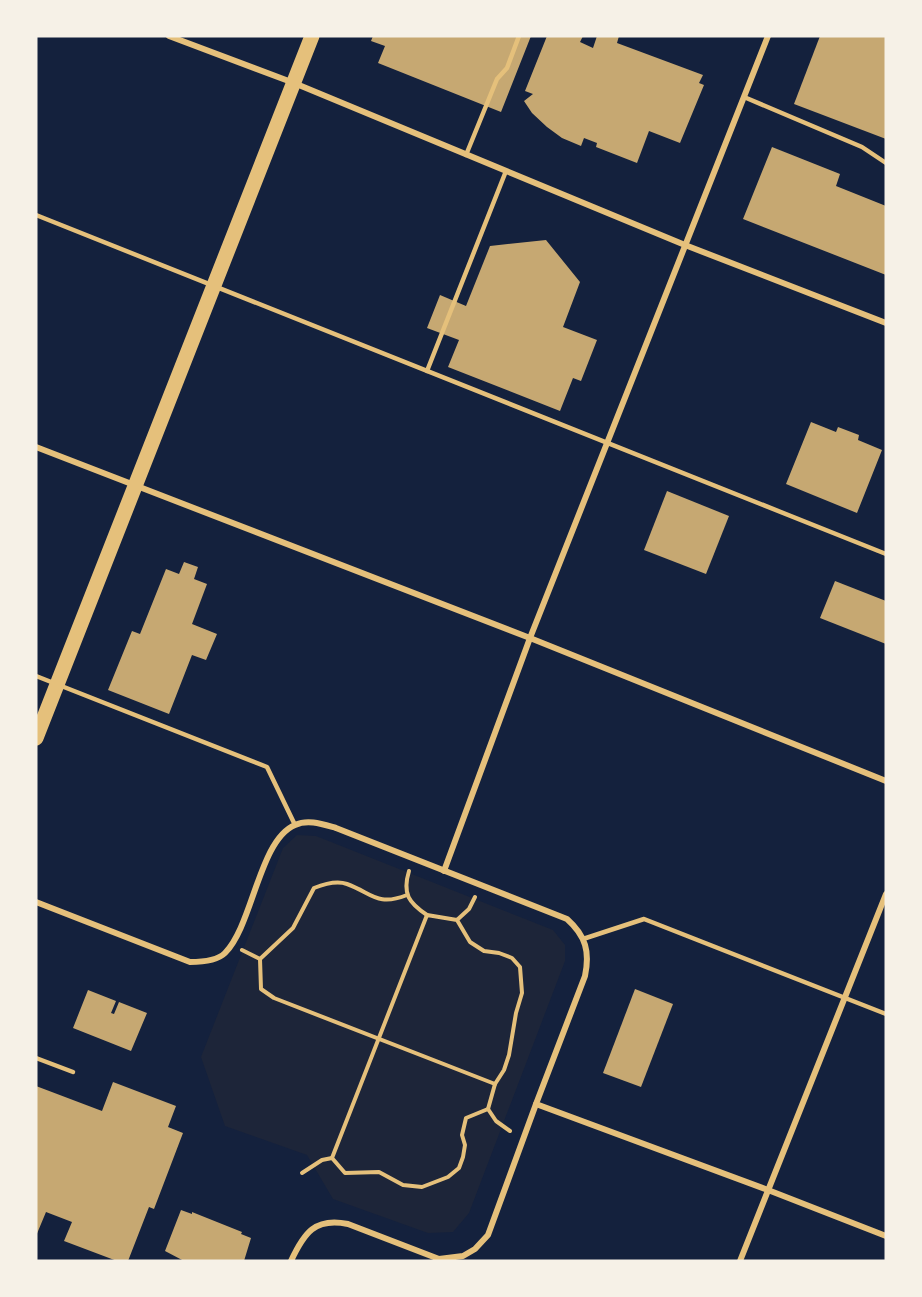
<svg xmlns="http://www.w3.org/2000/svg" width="922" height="1297" font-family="'IBM Plex Sans',sans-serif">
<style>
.green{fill:#1d2539}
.building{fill:#c6a872}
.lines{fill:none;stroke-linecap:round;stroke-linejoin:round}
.path{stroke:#e5c07b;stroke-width:4}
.service{stroke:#e5c07b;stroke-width:4.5}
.minor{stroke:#e5c07b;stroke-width:6}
.primary{stroke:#e5c07b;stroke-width:15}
</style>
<rect width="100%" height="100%" fill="#14213d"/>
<!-- green -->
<polygon class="green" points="297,835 316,836 553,930 565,945 565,961 469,1213 453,1232 428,1233 333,1199 307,1155 225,1126 201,1057 283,848"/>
<!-- building -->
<g class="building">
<polygon points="373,36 531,36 501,112 378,63 385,46 371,41"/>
<polygon points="547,36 583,36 580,42 593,48 597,36 619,36 617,43 703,75 699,83 704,85 680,143 649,131 637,163 596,147 597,143 584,138 581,146 562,138 547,127 532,113 524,101 533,94 525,91"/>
<polygon points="820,36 886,36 886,139 794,104"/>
<polygon points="772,147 840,174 836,186 886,206 886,275 743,219"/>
<polygon points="546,240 580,282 563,327 597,340 581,381 573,378 560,411 448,367 459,340 427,328 440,295 466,306 490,246"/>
<polygon points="811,422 836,432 838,427 859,435 858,440 882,450 857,513 786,484"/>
<polygon points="667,491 729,516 706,574 644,550"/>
<polygon points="184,562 198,567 194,579 207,584 192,624 217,634 206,660 192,655 169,714 108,690 132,631 140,634 166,569 179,574"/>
<polygon points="835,581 886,601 886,644 820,618"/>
<polygon points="635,989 673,1004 641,1087 603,1073"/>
<polygon points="88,990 116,1001 111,1013 114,1014 119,1002 147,1013 131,1051 73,1028"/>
<polygon points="113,1082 176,1106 168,1127 183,1133 154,1209 149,1207 128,1261 117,1261 64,1241 72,1222 46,1212 36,1236 36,1086 102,1111"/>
<polygon points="181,1210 192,1214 192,1212 242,1232 241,1234 251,1238 244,1261 184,1261 165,1251"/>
</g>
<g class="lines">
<!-- path -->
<g class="path">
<path d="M 409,871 C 402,894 409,903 427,915"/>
<path d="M 407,895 C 377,907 372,893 347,884 C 336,880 324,884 314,888 L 293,928 L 260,959 L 261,989 L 274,998 L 495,1084"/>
<polyline points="457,920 470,942 484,951 499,953 512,958 520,967 522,993 516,1013 509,1055 504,1070 495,1084 488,1109 466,1118 462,1135 465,1145 463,1157 459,1168 448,1177 422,1187 403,1185 379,1172 345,1173 332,1158 427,915 457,920 469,909 475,897"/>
<polyline points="242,950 260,959"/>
<polyline points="488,1109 496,1121 510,1131"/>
<polyline points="302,1173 322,1160 332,1158"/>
</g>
<!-- service -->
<g class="service">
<polyline points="744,97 862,147 886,163"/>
<polyline points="466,155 497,79 507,68 519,36"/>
<polyline points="36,215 886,554"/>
<polyline points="427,371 506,171"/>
<polyline points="36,676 267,767 295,825"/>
<polyline points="583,939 644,919 886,1014"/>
<polyline points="36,1058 73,1072"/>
</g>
<!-- minor -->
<g class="minor">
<polyline points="169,36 294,83 685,245 886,323"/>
<polyline points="36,447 530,638 886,781"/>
<polyline points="444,871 530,638 768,36"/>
<path d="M 36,902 L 190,962 C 201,962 217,961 225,953 C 253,925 259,840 295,825 C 308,819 322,824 336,828 L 567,919 C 586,936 590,952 585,976 L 536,1104 L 768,1190 L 886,1236"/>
<path d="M 291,1261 C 304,1233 315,1217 348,1224 L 439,1259 L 463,1256 L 475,1249 L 488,1235 L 536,1104"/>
<polyline points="740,1261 886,894"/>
</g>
<!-- primary -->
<polyline class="primary" points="36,738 312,36"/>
</g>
<!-- border -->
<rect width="922" height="1297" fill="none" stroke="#f6f1e7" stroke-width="75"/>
</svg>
